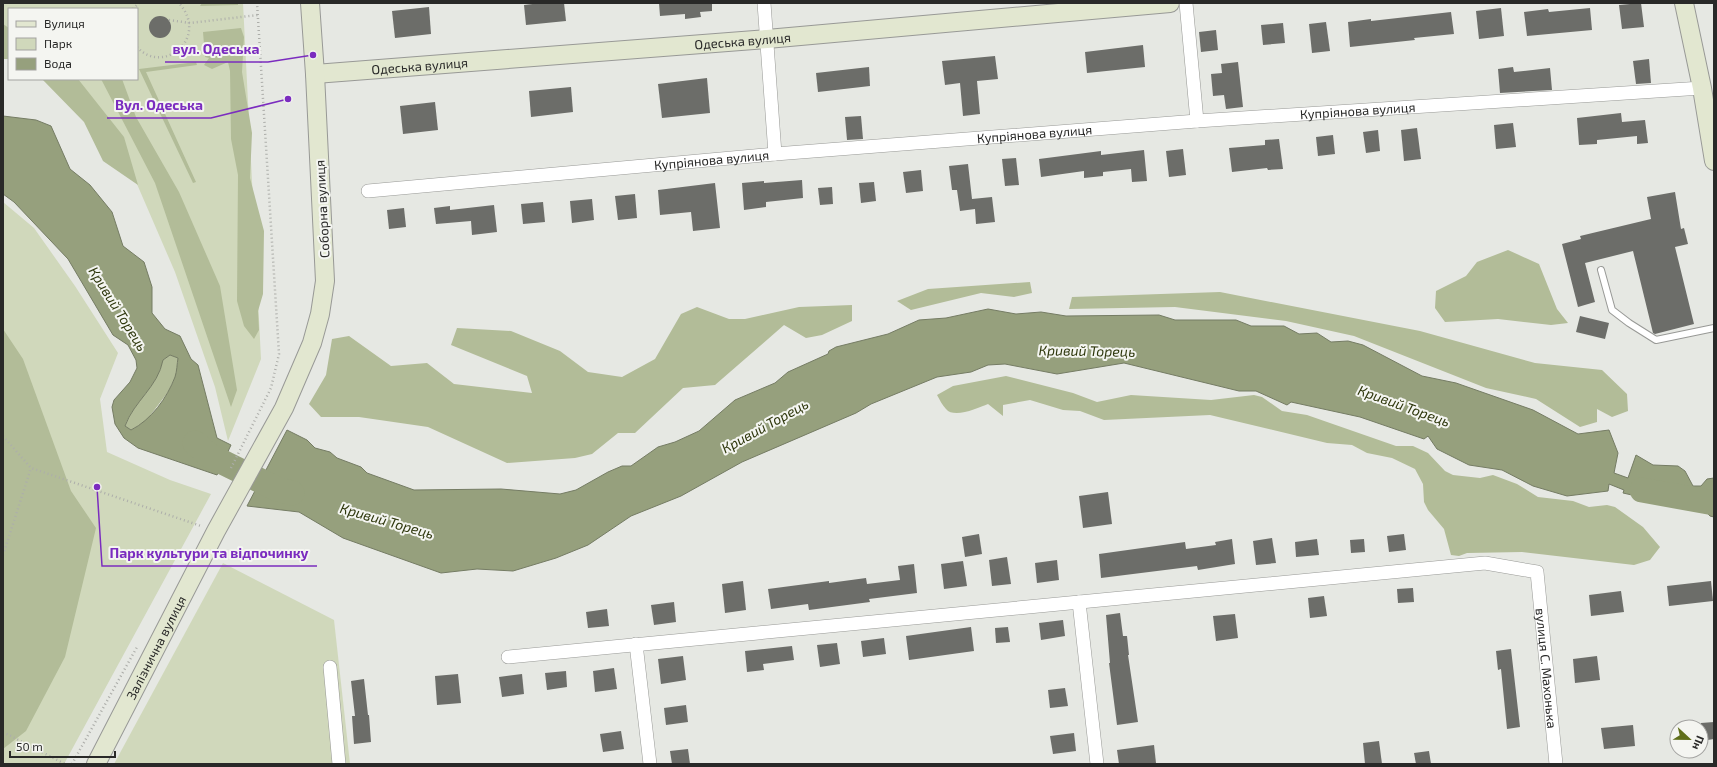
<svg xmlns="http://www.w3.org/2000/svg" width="1717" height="767" font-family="'Exo 2',sans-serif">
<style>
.green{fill:#d0d8bb}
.forest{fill:#b2bc98}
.water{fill:#96a07d;stroke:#757c64;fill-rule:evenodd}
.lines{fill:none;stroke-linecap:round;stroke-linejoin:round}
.river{stroke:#96a07d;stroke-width:25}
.building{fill:#6c6d69}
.lane-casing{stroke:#989996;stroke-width:8}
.street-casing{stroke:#989996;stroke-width:14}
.secondary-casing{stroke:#989996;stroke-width:20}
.path{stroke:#adaeaa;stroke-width:2.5;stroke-dasharray:1 3;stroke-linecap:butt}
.lane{stroke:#fff;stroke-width:6}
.street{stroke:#fff;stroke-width:13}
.secondary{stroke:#e2e7d0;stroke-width:18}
.labels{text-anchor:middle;stroke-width:4;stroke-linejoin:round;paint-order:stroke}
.street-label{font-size:13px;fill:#292928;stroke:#f4f5f1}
.water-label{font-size:14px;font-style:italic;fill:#2e370c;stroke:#f4f5f1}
.leader{fill:none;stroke:#7b2cbf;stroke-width:1.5}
.callout-dot{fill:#7b2cbf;stroke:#f4f5f1;stroke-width:1.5}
.callout-label{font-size:14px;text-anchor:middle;font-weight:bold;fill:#7b2cbf;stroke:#f4f5f1;stroke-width:4;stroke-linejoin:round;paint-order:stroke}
</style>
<rect width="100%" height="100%" fill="#e6e8e3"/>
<!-- green -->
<g class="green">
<polygon points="3,3 243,3 261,359 228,441 215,387 175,272 127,161 67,79 137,79 137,9 9,9 9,42 3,39"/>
<polygon points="3,202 34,228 75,286 118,353 100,399 107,452 170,480 211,494 64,764 3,764"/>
<polygon points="223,563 334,620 350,764 114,764"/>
</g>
<!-- forest -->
<g class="forest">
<polygon points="202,3 238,3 238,5 200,6"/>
<polygon points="3,24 9,28 9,59 3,59"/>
<polygon points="241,28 244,37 242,72 252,133 250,178 264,231 263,294 258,311 259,330 254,339 244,326 237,301 238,175 231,139 230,71 228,62 212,69 204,65 209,58 205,57 203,32"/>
<polygon points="196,62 197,65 146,72 196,182 193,183 139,69"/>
<polygon points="42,79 78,79 124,137 138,185 103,161 84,122"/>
<polygon points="101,79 122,79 136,117 179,192 220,286 237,390 231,407 155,183"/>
<polygon points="1508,250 1539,264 1557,309 1568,323 1551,325 1498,319 1445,322 1435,308 1436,291 1466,276 1477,262"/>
<polygon points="1030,282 1032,293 1014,297 981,293 911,310 897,301 928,289"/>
<polygon points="1220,292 1420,331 1535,363 1602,370 1627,394 1628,411 1612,417 1597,409 1597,422 1580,427 1536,399 1486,388 1354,336 1286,321 1175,307 1069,309 1072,297"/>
<polygon points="852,305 852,321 822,335 806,338 784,325 715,385 683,388 635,433 618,433 592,454 575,458 507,463 428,427 359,417 321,417 309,404 326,375 332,339 349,336 391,366 427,363 454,384 532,393 527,376 451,345 457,328 511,331 560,351 588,372 622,377 655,359 681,314 697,307 729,319 745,319 799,307"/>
<polygon points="3,329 23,359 71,491 96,528 65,657 26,731 3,749"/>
<path d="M 170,355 L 178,358 L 176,376 L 168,392 L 146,421 L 131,430 L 125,426 C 134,401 158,387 163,360 Z"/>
<path d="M 1006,376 L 1073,393 L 1097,402 L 1131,395 L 1211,400 L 1254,395 L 1262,397 L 1282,411 L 1307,415 L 1396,446 L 1413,446 L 1428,453 L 1445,471 L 1453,475 L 1480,478 L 1493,475 L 1517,484 L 1538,497 L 1573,501 L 1589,507 L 1607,505 L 1615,507 L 1643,527 L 1660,547 L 1650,560 L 1634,565 L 1522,552 L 1467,553 L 1459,556 L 1451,555 L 1444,529 L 1428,510 L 1424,502 L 1423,484 L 1415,469 L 1392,458 L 1367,453 L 1352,445 L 1327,443 L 1210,415 L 1104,420 L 1080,411 L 1063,410 L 1030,400 L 1003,405 L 1003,416 L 988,404 C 978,408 954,419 946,409 C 942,405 940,400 937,395 L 953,386 Z"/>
</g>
<!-- water -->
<g class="water">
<path d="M 3,116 L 36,120 L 51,126 L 70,169 L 90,185 L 112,212 L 123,246 L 144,262 L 152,287 L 152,313 L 165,329 L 180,336 L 191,359 L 198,365 L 217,438 L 231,445 L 217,475 L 138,448 L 124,438 L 115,424 L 112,407 L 114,400 L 130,382 L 137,368 L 136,360 L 128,345 L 113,335 L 68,259 L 14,202 L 3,194 ZM 170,355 L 178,358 C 177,364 177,371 175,377 C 167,398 151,420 131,430 L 125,426 C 134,401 158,387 163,360 Z"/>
<polygon points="988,309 1016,314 1041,312 1066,316 1159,315 1175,320 1236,320 1251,326 1284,326 1299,334 1317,333 1331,342 1348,341 1363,345 1422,376 1456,383 1533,410 1578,434 1609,430 1618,453 1614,473 1628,478 1636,455 1653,465 1678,466 1685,471 1693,486 1701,486 1707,479 1714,478 1714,517 1710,516 1704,510 1706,500 1700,494 1678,495 1671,501 1663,502 1623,493 1624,490 1609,484 1608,491 1567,496 1533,486 1502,470 1469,465 1437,449 1428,436 1424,439 1360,417 1291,402 1287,405 1256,391 1239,391 1124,363 1057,374 1005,364 988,365 971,372 937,377 871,404 856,413 742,462 681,496 631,516 588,545 556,558 513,571 477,569 441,573 343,538 299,512 247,506 287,430 307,440 315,448 330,452 337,458 361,467 367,473 414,490 501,489 560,494 576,490 608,472 622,466 631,466 658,447 675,442 699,431 735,400 775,383 788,372 828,354 829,351 836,347 888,334 919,320 946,318"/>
</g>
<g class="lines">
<!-- river -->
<g class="river">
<polyline points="195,443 210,456 277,489 292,493"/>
<polyline points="1642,490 1714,503"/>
</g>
</g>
<!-- building -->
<g class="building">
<polygon points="541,3 564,3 566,21 526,25 524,5"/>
<polygon points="659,3 712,3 712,11 700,12 701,17 685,19 685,14 660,16"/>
<polygon points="1641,3 1644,27 1622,29 1619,5"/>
<polygon points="429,7 431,34 395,38 392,11"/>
<polygon points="1501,8 1504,36 1479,39 1476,11"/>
<polygon points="1590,8 1592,30 1527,36 1524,12 1548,9 1549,12"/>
<polygon points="1451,12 1454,34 1414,38 1415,40 1350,47 1348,22 1371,19 1371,21"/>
<circle cx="160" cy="27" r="11"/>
<polygon points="1326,22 1330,51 1312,53 1309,24"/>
<polygon points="1283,23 1285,43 1263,45 1261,25"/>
<polygon points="1216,30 1218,50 1201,52 1199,32"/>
<polygon points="1143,45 1145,67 1087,73 1085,52"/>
<polygon points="995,56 998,79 977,81 980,114 963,116 960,83 945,85 942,61"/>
<polygon points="1649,59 1651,83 1636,84 1633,61"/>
<polygon points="1238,62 1243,107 1226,109 1224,95 1213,96 1211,74 1222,73 1221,64"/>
<polygon points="869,67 870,86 818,92 816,73"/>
<polygon points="1513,67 1514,72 1550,68 1552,90 1500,93 1498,69"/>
<polygon points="707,78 710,113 662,118 658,84"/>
<polygon points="571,87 573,112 531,117 529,91"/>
<polygon points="435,102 438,130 403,134 400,106"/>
<polygon points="1621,113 1622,122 1645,120 1648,143 1637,144 1637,136 1597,140 1597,144 1579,145 1577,118"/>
<polygon points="861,116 863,139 847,140 845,117"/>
<polygon points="1513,123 1516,147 1496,149 1494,125"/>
<polygon points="1417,128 1421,159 1404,161 1401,130"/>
<polygon points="1378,130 1380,151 1366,153 1363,132"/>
<polygon points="1333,135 1335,154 1318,156 1316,137"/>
<polygon points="1279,139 1283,169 1268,170 1267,168 1232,172 1229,148 1265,145 1265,140"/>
<polygon points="1183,149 1186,175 1169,177 1166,151"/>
<polygon points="1144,150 1147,181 1132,182 1131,169 1103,172 1103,176 1084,178 1084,171 1041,177 1039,159 1101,151 1101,155"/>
<polygon points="1016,158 1019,185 1005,186 1002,159"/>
<polygon points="968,164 972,199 992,197 995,222 976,224 975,209 960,211 957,190 952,190 949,166"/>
<polygon points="921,170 923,191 906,193 903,172"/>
<polygon points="802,180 803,198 766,202 766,207 744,210 742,183 764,181 764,183"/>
<polygon points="874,182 876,201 861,203 859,183"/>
<polygon points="715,183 720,228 693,231 691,212 660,215 658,190"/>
<polygon points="832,187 833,204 820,205 818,188"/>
<polygon points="1675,192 1681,229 1684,228 1688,244 1675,247 1694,324 1655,334 1653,333 1633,251 1585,263 1595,302 1578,307 1562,244 1581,239 1580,236 1651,219 1647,197"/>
<polygon points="635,194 637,218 618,220 615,196"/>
<polygon points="592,199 594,220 572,223 570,201"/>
<polygon points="543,202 545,222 523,224 521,204"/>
<polygon points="494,205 497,232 472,235 471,221 436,224 434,208 450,206 450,210"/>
<polygon points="404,208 406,227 389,229 387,210"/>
<polygon points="1580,316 1609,323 1605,339 1576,332"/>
<polygon points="1108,492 1112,524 1083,528 1079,496"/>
<polygon points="979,534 982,554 965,557 962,537"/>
<polygon points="1404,534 1406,550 1389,552 1387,536"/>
<polygon points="1272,538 1276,563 1256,565 1253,541"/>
<polygon points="1232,539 1235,564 1198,570 1197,566 1101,578 1099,554 1185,542 1186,549 1216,545 1215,542"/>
<polygon points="1317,539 1319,555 1296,557 1295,542"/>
<polygon points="1364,539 1365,552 1351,553 1350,540"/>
<polygon points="1007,557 1011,584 992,586 989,560"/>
<polygon points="1057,560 1059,580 1037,583 1035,563"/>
<polygon points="963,561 967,586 944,589 941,564"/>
<polygon points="914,564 917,593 869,599 870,602 809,610 808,604 771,609 768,589 829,581 829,583 866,578 867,584 900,580 898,566"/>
<polygon points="743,581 746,610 725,613 722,584"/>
<polygon points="1711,581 1713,601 1669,606 1667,586"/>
<polygon points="1413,588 1414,602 1398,603 1397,589"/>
<polygon points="1621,591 1624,612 1591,616 1589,595"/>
<polygon points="1324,596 1327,616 1310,618 1308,598"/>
<polygon points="674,602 676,622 654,625 651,605"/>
<polygon points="607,609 609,626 588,628 586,612"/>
<polygon points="1120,613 1123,636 1127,636 1129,655 1128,655 1138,722 1117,725 1109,663 1110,663 1106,615"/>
<polygon points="1235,614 1238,638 1216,641 1213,616"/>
<polygon points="1063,620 1065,636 1041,640 1039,623"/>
<polygon points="971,627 974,651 909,660 906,636"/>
<polygon points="1008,627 1010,642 996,643 995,628"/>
<polygon points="884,638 886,654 863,657 861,641"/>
<polygon points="837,643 840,664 820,667 817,645"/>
<polygon points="792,646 794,660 763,664 764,670 747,672 745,651"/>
<polygon points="1511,649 1520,727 1507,729 1501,669 1498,670 1496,651"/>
<polygon points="683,656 686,680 661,684 658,659"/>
<polygon points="1597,656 1600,680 1575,683 1573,659"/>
<polygon points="614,668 617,689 595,692 593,671"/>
<polygon points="566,671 567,687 547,690 545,673"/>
<polygon points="458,674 461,703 437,705 435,676"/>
<polygon points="522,674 524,694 502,697 499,677"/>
<polygon points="364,679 368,715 369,715 371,742 354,744 352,716 355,716 351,681"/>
<polygon points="1065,688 1068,706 1050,708 1048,690"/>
<polygon points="686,705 688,722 666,725 664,708"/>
<polygon points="1714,722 1714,739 1701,741 1701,723"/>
<polygon points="1633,725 1635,746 1604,749 1601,728"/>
<polygon points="621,731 624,749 603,752 600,734"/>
<polygon points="1074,733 1076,751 1053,754 1050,736"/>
<polygon points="1379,741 1382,764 1365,764 1363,743"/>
<polygon points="1154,745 1156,763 1119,764 1117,750"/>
<polygon points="688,749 690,764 672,764 670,751"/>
<polygon points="1429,751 1431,764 1416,764 1414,753"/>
</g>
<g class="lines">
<defs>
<polyline id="lane" points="1601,270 1612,310 1629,323 1656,340 1714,328"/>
<g id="street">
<polyline points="764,3 775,154"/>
<polyline points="1186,3 1197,121"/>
<path id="s1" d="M 368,191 L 775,154 L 1197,121 L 1702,88"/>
<polyline points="1079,602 1097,764"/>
<polyline points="636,644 650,764"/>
<path id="s2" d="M 508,657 L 1485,563 L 1537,572 L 1556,764"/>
<polyline points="330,667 339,764"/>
</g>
<g id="secondary">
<polyline points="1684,3 1702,88 1714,161"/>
<path id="s3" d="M 315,74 L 767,39 L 1170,3"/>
<path id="s4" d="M 96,764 L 216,531 L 284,408 L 312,343 L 320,314 L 325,281 L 315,74 L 310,3"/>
</g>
</defs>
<!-- lane casing -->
<use href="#lane" class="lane-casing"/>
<!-- street casing -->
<use href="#street" class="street-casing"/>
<!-- secondary casing -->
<use href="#secondary" class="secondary-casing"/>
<!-- path -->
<g class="path">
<polyline points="133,9 139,3"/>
<polyline points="169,20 190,23 258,15"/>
<path d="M 137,47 C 163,76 210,38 179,3"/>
<polyline points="3,436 31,468 201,526"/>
<polyline points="231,468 271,388 279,354 257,3"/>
<polyline points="3,555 31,468"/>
<polyline points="3,732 65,764"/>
<polyline points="72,764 137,647"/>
</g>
<!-- lane -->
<use href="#lane" class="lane"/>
<!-- street -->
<use href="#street" class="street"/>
<!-- secondary -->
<use href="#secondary" class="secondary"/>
</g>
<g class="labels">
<!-- street labels -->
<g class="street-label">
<text dy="5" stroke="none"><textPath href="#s3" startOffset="429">Одеська вулиця</textPath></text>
<text dy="5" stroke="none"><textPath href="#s3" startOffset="105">Одеська вулиця</textPath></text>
<text dy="5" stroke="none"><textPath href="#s1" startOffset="993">Купріянова вулиця</textPath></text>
<text dy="5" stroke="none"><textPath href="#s1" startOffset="669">Купріянова вулиця</textPath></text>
<text dy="5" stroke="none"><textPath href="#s1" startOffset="345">Купріянова вулиця</textPath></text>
<text transform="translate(322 209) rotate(-93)" y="5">Соборна вулиця</text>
<text dy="5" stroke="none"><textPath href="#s4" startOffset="131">Залізнична вулиця</textPath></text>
<text dy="5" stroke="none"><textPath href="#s2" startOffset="1131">вулиця С. Махонька</textPath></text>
</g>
<!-- water labels -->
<g class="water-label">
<text transform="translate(118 309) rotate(58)" y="5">Кривий Торець</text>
<text transform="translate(1087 351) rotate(1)" y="5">Кривий Торець</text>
<text transform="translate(1404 406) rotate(20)" y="5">Кривий Торець</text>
<text transform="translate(765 426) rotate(-29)" y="5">Кривий Торець</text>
<text transform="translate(387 521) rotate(16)" y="5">Кривий Торець</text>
</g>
</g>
<!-- callouts -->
<path class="leader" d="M313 55L268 62H165M288 99L211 118H107M97 487L102 566H317"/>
<g class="callout-dot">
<circle cx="313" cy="55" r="4"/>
<circle cx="288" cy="99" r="4"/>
<circle cx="97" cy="487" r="4"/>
</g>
<g class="callout-label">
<text x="216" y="54">вул. Одеська</text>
<text x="159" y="110">Вул. Одеська</text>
<text x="209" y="558">Парк культури та відпочинку</text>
</g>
<!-- border -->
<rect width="1717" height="767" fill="none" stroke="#292928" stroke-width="8"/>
<!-- legend -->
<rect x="8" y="8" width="130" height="72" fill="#f4f5f1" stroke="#a3a3a1"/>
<rect x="16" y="21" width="20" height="6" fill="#e2e7d0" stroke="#a3a3a1"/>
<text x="44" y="28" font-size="12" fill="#292928">Вулиця</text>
<rect x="16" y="38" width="20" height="12" fill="#d0d8bb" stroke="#a3a3a1"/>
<text x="44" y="48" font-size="12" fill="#292928">Парк</text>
<rect x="16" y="58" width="20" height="12" fill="#96a07d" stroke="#a3a3a1"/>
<text x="44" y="68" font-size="12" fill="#292928">Вода</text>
<!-- north arrow -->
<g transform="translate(1689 739) rotate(112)"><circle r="19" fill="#f4f5f1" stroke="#a3a3a1"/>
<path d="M0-3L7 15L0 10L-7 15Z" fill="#5f6e1a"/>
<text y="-6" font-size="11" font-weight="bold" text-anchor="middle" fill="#292928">Пн</text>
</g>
<!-- scale -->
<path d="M10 751v6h105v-6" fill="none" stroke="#292928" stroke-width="2"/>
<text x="16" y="751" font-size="12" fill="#292928" stroke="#f4f5f1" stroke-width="3" paint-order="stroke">50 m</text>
</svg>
